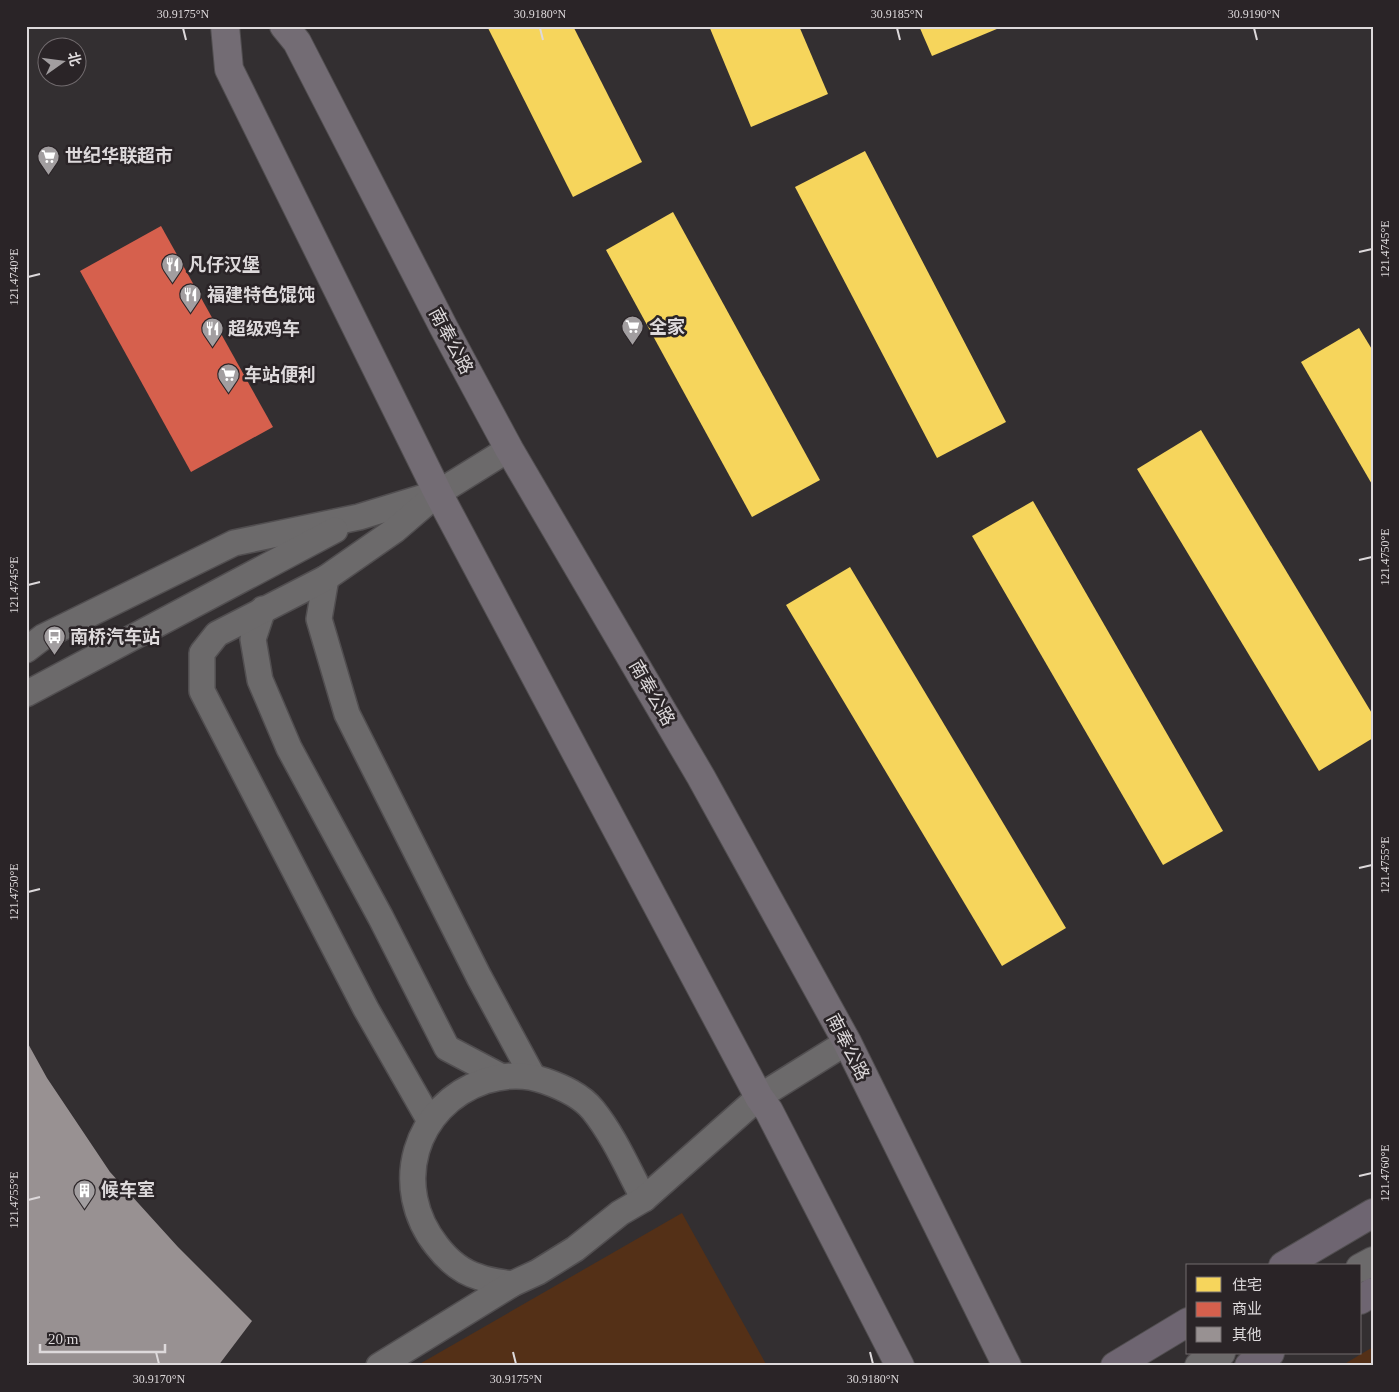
<svg xmlns="http://www.w3.org/2000/svg" width="1399" height="1392" font-family="'Times New Roman','Noto Sans SC',serif">
<style>
.green{fill:#543017}
.homes{fill:#f6d55c}
.shops{fill:#d6604d}
.building{fill:#989192}
.lines{fill:none;stroke-linecap:round;stroke-linejoin:round}
.service-casing{stroke:#514e50;stroke-width:28}
.tertiary-casing{stroke:#514e50;stroke-width:30}
.primary-casing{stroke:#514e50;stroke-width:30}
.motorway-casing{stroke:#514e50;stroke-width:30}
.service{stroke:#6c6a6b;stroke-width:25}
.tertiary{stroke:#6c6a6b;stroke-width:28}
.primary{stroke:#736c74;stroke-width:28}
.motorway{stroke:#6e6571;stroke-width:28}
.ticks{fill:none;stroke:#ddd9db;stroke-width:2}
.labels{text-anchor:middle;stroke-width:5;stroke-linejoin:round;paint-order:stroke}
.poi-label{font-size:18px;font-weight:bold;fill:#ddd9db;stroke:#2a2427;text-anchor:start}
.street-label{font-size:18px;fill:#ddd9db;stroke:#2a2427}
.neatline{fill:none;stroke:#ddd9db;stroke-width:2}
.ticks-label{font-size:12px;text-anchor:middle;fill:#ddd9db}
</style>
<rect width="100%" height="100%" fill="#332f31"/>
<!-- green -->
<g class="green">
<polygon points="682,1213 767,1366 416,1366"/>
<polygon points="1373,1347 1373,1366 1341,1366"/>
</g>
<!-- homes -->
<g class="homes">
<polygon points="487,26 573,26 642,162 573,197"/>
<polygon points="709,26 799,26 828,94 751,127"/>
<polygon points="919,26 1004,26 932,56"/>
<polygon points="865,151 1006,422 937,458 795,187"/>
<polygon points="673,212 820,480 752,517 606,250"/>
<polygon points="1359,328 1373,351 1373,486 1301,362"/>
<polygon points="1201,430 1373,715 1373,738 1319,771 1137,469"/>
<polygon points="1033,501 1223,831 1163,865 972,536"/>
<polygon points="850,567 1066,928 1002,966 786,605"/>
</g>
<!-- shops -->
<polygon class="shops" points="161,226 273,427 191,472 80,271"/>
<!-- building -->
<polygon class="building" points="26,1040 47,1078 110,1172 178,1247 252,1321 218,1366 32,1366 26,1357"/>
<g class="lines">
<defs>
<g id="service">
<polyline points="326,578 319,619 347,714 479,977 533,1077"/>
<polyline points="263,609 253,639 260,680 289,748 381,918 447,1048 500,1076"/>
<polyline points="26,650 43,637 234,543 359,517 431,495"/>
<polyline points="26,694 335,530"/>
<polyline points="430,1121 366,1009 202,691 202,653 217,634 326,578 395,530 438,493 509,449"/>
<path d="M 512,1284 C 501,1282 489,1281 479,1277 C 462,1272 447,1259 437,1246 C 390,1187 414,1105 485,1081 C 504,1075 526,1074 545,1081 C 562,1087 581,1095 593,1110 C 614,1136 628,1169 644,1199"/>
<polyline points="379,1366 512,1284 538,1272 575,1249 620,1213 644,1199 759,1097 847,1042"/>
</g>
<g id="tertiary">
<polyline points="1360,1268 1373,1261"/>
<polyline points="1199,1366 1221,1353"/>
</g>
<g id="primary">
<polyline points="225,26 229,69 438,493 759,1097 769,1111 900,1366"/>
<polyline points="284,26 297,42 444,328 509,449 701,777 847,1042 1007,1366"/>
</g>
<g id="motorway">
<polyline points="1283,1266 1373,1213"/>
<polyline points="1360,1300 1373,1292"/>
<polyline points="1115,1366 1188,1322"/>
<polyline points="1249,1366 1270,1353"/>
</g>
</defs>
<!-- service casing -->
<use href="#service" class="service-casing"/>
<!-- tertiary casing -->
<use href="#tertiary" class="tertiary-casing"/>
<!-- primary casing -->
<use href="#primary" class="primary-casing"/>
<!-- motorway casing -->
<use href="#motorway" class="motorway-casing"/>
<!-- service -->
<use href="#service" class="service"/>
<!-- tertiary -->
<use href="#tertiary" class="tertiary"/>
<!-- primary -->
<use href="#primary" class="primary"/>
<!-- motorway -->
<use href="#motorway" class="motorway"/>
</g>
<!-- ticks -->
<path class="ticks" d="M 183,28 L 186,40M 540,28 L 543,40M 897,28 L 900,40M 1254,28 L 1257,40M 1359,252 L 1372,249M 28,277 L 40,274M 1359,560 L 1372,557M 28,585 L 40,582M 1359,868 L 1372,865M 28,892 L 40,889M 1359,1176 L 1372,1173M 28,1200 L 40,1197M 156,1352 L 159,1364M 513,1352 L 516,1364M 870,1352 L 873,1364"/>
<!-- icons -->
<defs>
<symbol id="supermarket-pin" viewBox="-11 -11 22 30"><path d="M0 17L-7.5 6A9.5 9.5 0 1 1 7.5 6Z" fill="#a29ea0" stroke="#2a2427"/><path d="M-6-5.5h2.5l.6 2H6L4.5 2H-2.5L-4.4-4H-6ZM-1.5 3.2a1.3 1.3 0 1 0 .1 0ZM3 3.2a1.3 1.3 0 1 0 .1 0Z" fill="#fff"/></symbol>
<symbol id="restaurant-pin" viewBox="-11 -11 22 30"><path d="M0 17L-7.5 6A9.5 9.5 0 1 1 7.5 6Z" fill="#a29ea0" stroke="#2a2427"/><path d="M-5-6h1v4h1v-4h1v4h1v-4h1v5L-1.5 .5V6h-2V.5L-5-1ZM5-6V6H3V1.5H1.5Q1.5-4 5-6Z" fill="#fff"/></symbol>
<symbol id="bus-pin" viewBox="-11 -11 22 30"><path d="M0 17L-7.5 6A9.5 9.5 0 1 1 7.5 6Z" fill="#a29ea0" stroke="#2a2427"/><path d="M-5-6H5V4H4V6H2V4H-2V6H-4V4H-5ZM-3.5-4V0h7V-4ZM-3.5 1.2v1.5H-2V1.2ZM2 1.2v1.5H3.5V1.2Z" fill="#fff"/></symbol>
<symbol id="building-pin" viewBox="-11 -11 22 30"><path d="M0 17L-7.5 6A9.5 9.5 0 1 1 7.5 6Z" fill="#a29ea0" stroke="#2a2427"/><path d="M-4-6H4V6H1V3H-1V6H-4ZM-2.5-4.3h1.7v1.8h-1.7ZM.8-4.3h1.7v1.8H.8ZM-2.5-1h1.7V.8h-1.7ZM.8-1h1.7V.8H.8Z" fill="#fff"/></symbol>
</defs>
<g fill-rule="evenodd">
<use href="#supermarket-pin" x="36" y="144" width="25" height="34"/>
<use href="#restaurant-pin" x="160" y="252" width="25" height="34"/>
<use href="#restaurant-pin" x="178" y="282" width="25" height="34"/>
<use href="#supermarket-pin" x="620" y="314" width="25" height="34"/>
<use href="#restaurant-pin" x="200" y="316" width="25" height="34"/>
<use href="#supermarket-pin" x="216" y="362" width="25" height="34"/>
<use href="#bus-pin" x="42" y="624" width="25" height="34"/>
<use href="#building-pin" x="72" y="1178" width="25" height="34"/>
</g>
<g class="labels">
<!-- poi labels -->
<g class="poi-label">
<text x="65" y="162">世纪华联超市</text>
<text x="188" y="271">凡仔汉堡</text>
<text x="207" y="301">福建特色馄饨</text>
<text x="649" y="333">全家</text>
<text x="228" y="335">超级鸡车</text>
<text x="244" y="381">车站便利</text>
<text x="70" y="643">南桥汽车站</text>
<text x="101" y="1196">候车室</text>
</g>
<!-- street labels -->
<g class="street-label">
<text transform="translate(451 341) rotate(62)" y="6">南奉公路</text>
<text transform="translate(652 693) rotate(60)" y="6">南奉公路</text>
<text transform="translate(848 1047) rotate(63)" y="6">南奉公路</text>
</g>
</g>
<!-- border -->
<rect width="1399" height="1392" fill="none" stroke="#2a2427" stroke-width="55"/>
<!-- legend -->
<rect x="1186" y="1264" width="175" height="90" fill="#2a2427" stroke="#726c6f"/>
<rect x="1196" y="1277" width="25" height="15" fill="#f6d55c" stroke="#726c6f"/>
<text x="1232" y="1290" font-size="15" fill="#ddd9db">住宅</text>
<rect x="1196" y="1302" width="25" height="15" fill="#d6604d" stroke="#726c6f"/>
<text x="1232" y="1314" font-size="15" fill="#ddd9db">商业</text>
<rect x="1196" y="1327" width="25" height="15" fill="#989192" stroke="#726c6f"/>
<text x="1232" y="1340" font-size="15" fill="#ddd9db">其他</text>
<!-- north arrow -->
<g transform="translate(62 62) rotate(76)"><circle r="24" fill="#2a2427" stroke="#726c6f"/>
<path d="M0-4L9 19L0 12L-9 19Z" fill="#a29ea0"/>
<text y="-8" font-size="14" font-weight="bold" text-anchor="middle" fill="#ddd9db">北</text>
</g>
<!-- scale -->
<path d="M40 1344v8h125v-8" fill="none" stroke="#ddd9db" stroke-width="2.5"/>
<text x="48" y="1344" font-size="15" fill="#ddd9db" stroke="#2a2427" stroke-width="4" paint-order="stroke">20 m</text>
<rect x="28" y="28" width="1344" height="1336" class="neatline"/>
<g class="ticks-label">
<text x="183" y="18">30.9175°N</text>
<text x="540" y="18">30.9180°N</text>
<text x="897" y="18">30.9185°N</text>
<text x="1254" y="18">30.9190°N</text>
<text transform="translate(1385 249) rotate(-90)" y="4">121.4745°E</text>
<text transform="translate(14 277) rotate(-90)" y="4">121.4740°E</text>
<text transform="translate(1385 557) rotate(-90)" y="4">121.4750°E</text>
<text transform="translate(14 585) rotate(-90)" y="4">121.4745°E</text>
<text transform="translate(1385 865) rotate(-90)" y="4">121.4755°E</text>
<text transform="translate(14 892) rotate(-90)" y="4">121.4750°E</text>
<text transform="translate(1385 1173) rotate(-90)" y="4">121.4760°E</text>
<text transform="translate(14 1200) rotate(-90)" y="4">121.4755°E</text>
<text x="159" y="1383">30.9170°N</text>
<text x="516" y="1383">30.9175°N</text>
<text x="873" y="1383">30.9180°N</text>
</g>
</svg>
